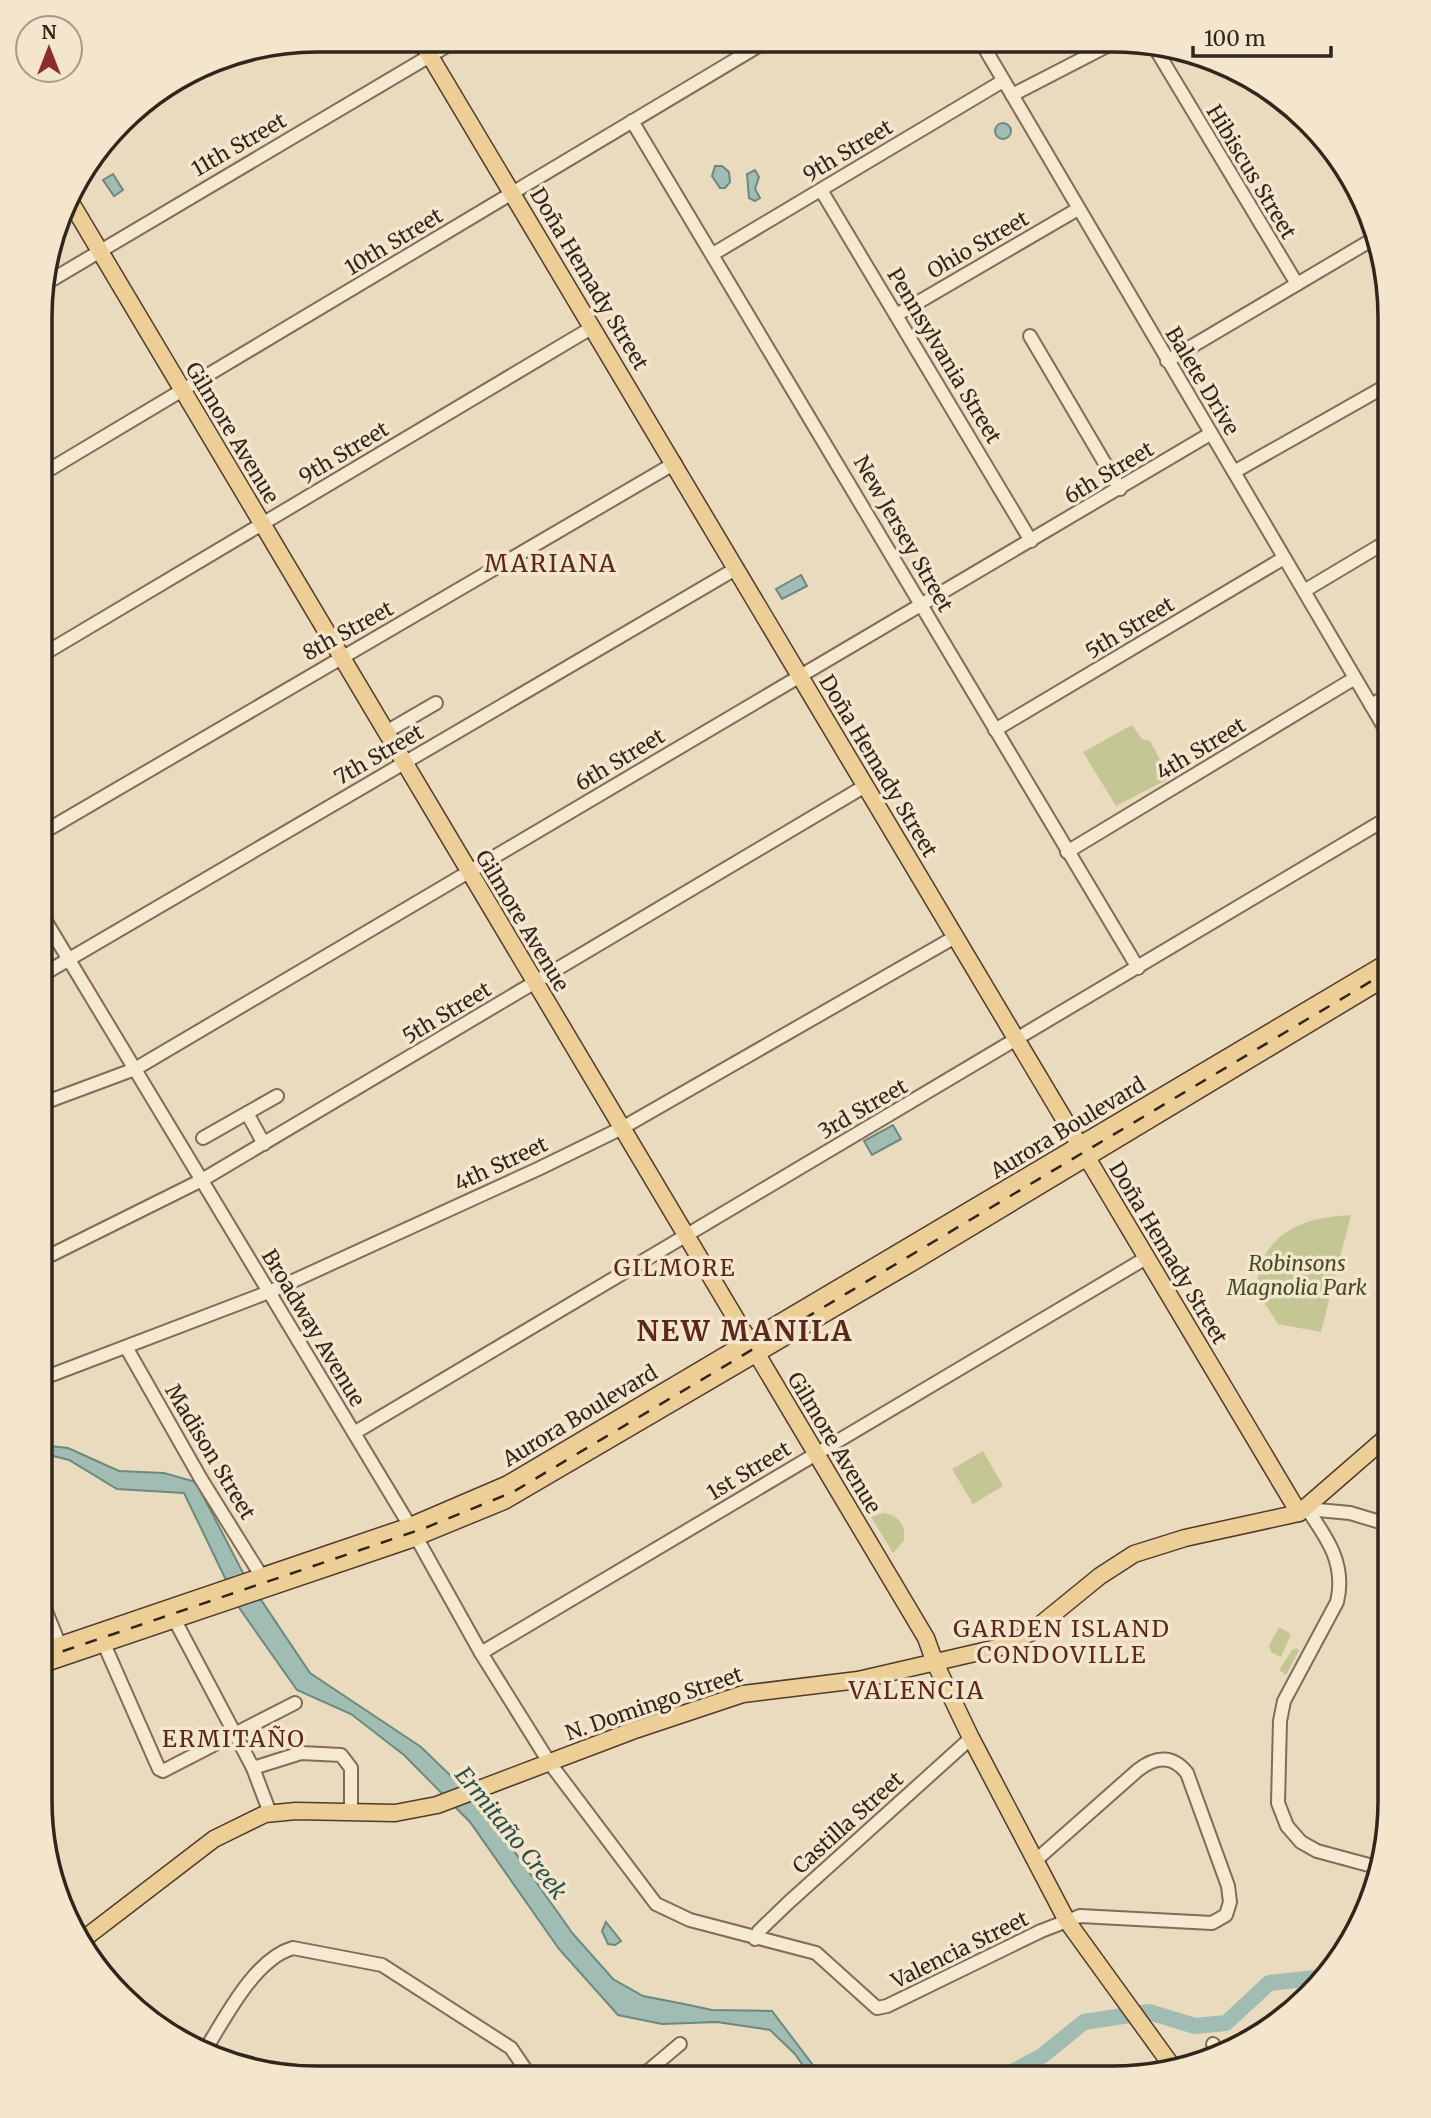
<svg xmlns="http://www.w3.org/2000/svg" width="1431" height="2118" font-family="Merriweather,serif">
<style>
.green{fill:#c4c793}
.water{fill:#a1bdb3;stroke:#6a8980;stroke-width:2}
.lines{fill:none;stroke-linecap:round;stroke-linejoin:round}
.river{stroke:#a1bdb3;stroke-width:16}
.minor-casing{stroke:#826c58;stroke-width:16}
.major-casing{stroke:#4f3b2d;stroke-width:19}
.minor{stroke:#f6e9d1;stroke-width:12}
.major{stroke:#edce97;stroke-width:16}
.rail{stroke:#32261c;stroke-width:2.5;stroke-dasharray:12 12;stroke-linecap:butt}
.labels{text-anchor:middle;stroke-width:7;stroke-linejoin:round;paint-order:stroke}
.street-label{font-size:21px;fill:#32261c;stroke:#f3e6cd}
.park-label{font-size:21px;font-style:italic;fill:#454d24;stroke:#f3e6cd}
.neighbourhood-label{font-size:23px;letter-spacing:2px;fill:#5c281e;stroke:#f3e6cd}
.water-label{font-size:23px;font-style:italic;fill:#2c514d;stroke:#f3e6cd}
.quarter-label{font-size:24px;letter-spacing:2px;fill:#5c281e;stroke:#f3e6cd}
.district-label{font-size:28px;font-weight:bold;letter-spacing:2px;fill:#5c281e;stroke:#f3e6cd}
.rim{fill:none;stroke:#32261c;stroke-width:3.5}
</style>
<rect width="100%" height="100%" fill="#ebdbbe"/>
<!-- green -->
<g class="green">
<polygon points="1132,725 1142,739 1150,741 1170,778 1116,806 1083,752"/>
<path d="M 1351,1215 L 1321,1332 L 1278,1324 L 1255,1289 C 1258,1279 1259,1265 1264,1257 C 1283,1223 1317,1217 1351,1215 Z"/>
<polygon points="983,1451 1003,1486 973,1504 952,1469"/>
<path d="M 883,1513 C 899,1515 906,1525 904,1541 L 893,1553 L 871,1517 Z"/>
<polygon points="1279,1627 1291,1634 1281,1657 1271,1652 1269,1646"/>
<polygon points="1297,1648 1299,1651 1286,1675 1279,1670 1292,1650"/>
</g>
<!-- water -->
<g class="water">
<circle cx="1003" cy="131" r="8"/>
<polygon points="715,166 722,166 729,172 730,182 725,188 720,188 712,176"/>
<polygon points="755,170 759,177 755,189 760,198 755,201 749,198 747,174"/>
<polygon points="113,174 123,190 114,196 103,180"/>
<polygon points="801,575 807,586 782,599 776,589"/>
<polygon points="893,1125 901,1139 872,1155 864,1141"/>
<polygon points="41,1445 68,1448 119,1471 164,1473 196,1482 243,1573 310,1673 421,1747 482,1806 573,1934 613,1979 643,1996 684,2004 712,2010 772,2011 822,2077 811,2077 795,2054 770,2030 717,2022 662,2024 618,2015 559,1949 470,1822 404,1755 351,1714 297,1690 240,1609 184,1493 117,1489 69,1460 41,1453"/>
<polygon points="606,1922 621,1941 615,1945 608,1944 602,1931"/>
</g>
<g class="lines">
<!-- river -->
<polyline class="river" points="992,2077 1008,2074 1042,2056 1084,2022 1149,2012 1195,2026 1226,2023 1269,1983 1325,1977"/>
<defs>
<g id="minor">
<polyline points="981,42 1391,739"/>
<polyline points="1152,43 1297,284"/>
<polyline points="1012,95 1113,43"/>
<polyline points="632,121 1138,968"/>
<polyline points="821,190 1031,541"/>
<polyline points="713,254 1003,81"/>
<polyline points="43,285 455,41"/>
<polyline points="898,314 1078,209"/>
<polyline points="1030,336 1120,489"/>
<polyline points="1167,361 1375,238"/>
<polyline points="1234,472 1391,383"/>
<polyline points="42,474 765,42"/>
<polyline points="1304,591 1391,539"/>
<polyline points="42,655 593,327"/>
<polyline points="1371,705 1391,694"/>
<polyline points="995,730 1284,558"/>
<polyline points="386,732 436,703"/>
<polyline points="42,833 675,463"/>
<polyline points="1067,852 1355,678"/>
<path d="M 42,915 L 410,1526 L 481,1653 L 549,1762 L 656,1904 L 690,1920 L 816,1953 L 877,2008 L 887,2006 L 1041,1931 L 1080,1916 L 1212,1923 L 1226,1915 L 1230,1902 L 1228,1886 L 1187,1773 C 1173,1755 1156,1756 1138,1770 L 1035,1861"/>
<polyline points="42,975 737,568"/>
<polyline points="1386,1016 1390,1013"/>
<polyline points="41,1104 135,1069 1210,434"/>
<polyline points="247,1113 264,1144"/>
<polyline points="203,1138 277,1096"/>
<polyline points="41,1260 202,1180 865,786"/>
<polyline points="126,1347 201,1479 262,1577"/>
<polyline points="41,1379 269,1292 538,1169 622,1128 955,937"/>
<polyline points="354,1433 1391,816"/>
<path d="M 1307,1509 C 1328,1539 1346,1565 1337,1602 L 1284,1701 L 1280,1721 L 1278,1803 L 1287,1826 L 1301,1842 L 1317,1851 L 1380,1868"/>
<polyline points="1307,1509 1350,1513 1390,1525"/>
<polyline points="41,1599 60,1646"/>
<polyline points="171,1613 253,1768 270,1813"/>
<polyline points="104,1644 159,1769 163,1771 295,1703"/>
<polyline points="481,1653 1146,1258"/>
<polyline points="253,1768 301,1753 341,1755 351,1768 351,1812"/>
<polyline points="755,1939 759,1931 788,1903 971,1738"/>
<polyline points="1213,2044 1221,2056"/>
<path d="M 204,2052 C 224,2020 254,1959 293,1948 L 382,1965 L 511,2048 L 530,2076"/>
<polyline points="642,2076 680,2044"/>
</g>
<g id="major">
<polyline points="421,41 1299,1513"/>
<polyline points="70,201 926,1638 935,1663 971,1738 1067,1921 1172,2066"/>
<polyline points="40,1652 410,1526 508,1484 1390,961"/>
<polyline points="40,1665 409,1540 504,1501 913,1262 1390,975"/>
<polyline points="81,1941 214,1839 265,1814 296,1811 395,1813 437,1805 632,1731 743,1694 858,1680 1001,1647 1030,1633 1100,1576 1134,1554 1185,1538 1299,1513 1390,1434"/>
</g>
</defs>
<!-- minor casing -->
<use href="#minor" class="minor-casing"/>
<!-- major casing -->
<use href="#major" class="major-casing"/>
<!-- minor -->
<use href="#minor" class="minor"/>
<!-- major -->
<use href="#major" class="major"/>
<!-- rail -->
<polyline class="rail" points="40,1659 425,1528 513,1492 1390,970"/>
</g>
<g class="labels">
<!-- street labels -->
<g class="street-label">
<text transform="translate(239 145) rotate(-30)" y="7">11th Street</text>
<text transform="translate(848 151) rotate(-31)" y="7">9th Street</text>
<text transform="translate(1251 172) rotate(59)" y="7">Hibiscus Street</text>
<text transform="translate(394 242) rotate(-31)" y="7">10th Street</text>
<text transform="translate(978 245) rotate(-30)" y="7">Ohio Street</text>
<text transform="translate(589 279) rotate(59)" y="7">Doña Hemady Street</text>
<text transform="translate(944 356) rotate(59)" y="7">Pennsylvania Street</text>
<text transform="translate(1202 381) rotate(59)" y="7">Balete Drive</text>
<text transform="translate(232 433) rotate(59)" y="7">Gilmore Avenue</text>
<text transform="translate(344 453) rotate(-31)" y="7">9th Street</text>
<text transform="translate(1109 473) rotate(-31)" y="7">6th Street</text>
<text transform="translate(903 534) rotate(60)" y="7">New Jersey Street</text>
<text transform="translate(1130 628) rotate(-31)" y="7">5th Street</text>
<text transform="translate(348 631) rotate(-29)" y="7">8th Street</text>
<text transform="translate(1201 749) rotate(-31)" y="7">4th Street</text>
<text transform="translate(379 755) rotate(-30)" y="7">7th Street</text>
<text transform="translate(620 760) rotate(-31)" y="7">6th Street</text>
<text transform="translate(878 766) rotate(59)" y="7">Doña Hemady Street</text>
<text transform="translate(522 921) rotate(59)" y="7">Gilmore Avenue</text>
<text transform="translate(447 1013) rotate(-31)" y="7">5th Street</text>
<text transform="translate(863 1109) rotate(-30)" y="7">3rd Street</text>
<text transform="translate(1068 1128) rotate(-31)" y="7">Aurora Boulevard</text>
<text transform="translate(501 1164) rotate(-25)" y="7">4th Street</text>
<text transform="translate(1168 1253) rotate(59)" y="7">Doña Hemady Street</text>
<text transform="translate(313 1328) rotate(59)" y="7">Broadway Avenue</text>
<text transform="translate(580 1416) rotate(-31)" y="7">Aurora Boulevard</text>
<text transform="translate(834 1443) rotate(59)" y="7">Gilmore Avenue</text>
<text transform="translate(210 1452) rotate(59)" y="7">Madison Street</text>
<text transform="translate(749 1471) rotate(-31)" y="7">1st Street</text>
<text transform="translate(654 1704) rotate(-19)" y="7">N. Domingo Street</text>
<text transform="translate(848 1823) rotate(-42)" y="7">Castilla Street</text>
<text transform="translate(960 1950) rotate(-26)" y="7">Valencia Street</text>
</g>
<!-- park labels -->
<g class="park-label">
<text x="1297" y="1271">Robinsons<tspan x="1297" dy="24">Magnolia Park</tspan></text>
</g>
<!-- neighbourhood labels -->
<g class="neighbourhood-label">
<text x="675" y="1276">GILMORE</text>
<text x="1062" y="1637">GARDEN ISLAND<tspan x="1062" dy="26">CONDOVILLE</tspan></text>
<text x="234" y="1747">ERMITAÑO</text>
</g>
<!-- water labels -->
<g class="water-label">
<text transform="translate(511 1833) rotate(51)" y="8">Ermitaño Creek</text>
</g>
<!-- quarter labels -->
<g class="quarter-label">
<text x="551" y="572">MARIANA</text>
<text x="917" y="1699">VALENCIA</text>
</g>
<!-- district labels -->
<g class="district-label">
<text x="745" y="1341">NEW MANILA</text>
</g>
</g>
<!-- crop -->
<path d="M0 0H1431V2118H0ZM317 52H1113A265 265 0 0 1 1378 317V1801A265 265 0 0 1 1113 2066H317A265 265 0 0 1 52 1801V317A265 265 0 0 1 317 52Z" fill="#f3e6cd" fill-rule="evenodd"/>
<path class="rim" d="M317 52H1113A265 265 0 0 1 1378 317V1801A265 265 0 0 1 1113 2066H317A265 265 0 0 1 52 1801V317A265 265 0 0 1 317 52Z"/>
<!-- north arrow -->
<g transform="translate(49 49)"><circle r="33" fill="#f3e6cd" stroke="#a69986" stroke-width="2"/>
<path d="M0-5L12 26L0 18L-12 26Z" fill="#8d2c31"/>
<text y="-10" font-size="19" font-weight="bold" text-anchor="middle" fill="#32261c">N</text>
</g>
<!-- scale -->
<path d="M1193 46v10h138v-10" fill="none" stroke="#32261c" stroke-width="3.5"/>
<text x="1204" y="46" font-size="21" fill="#32261c" stroke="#f3e6cd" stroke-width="5" paint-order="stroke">100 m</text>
</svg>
